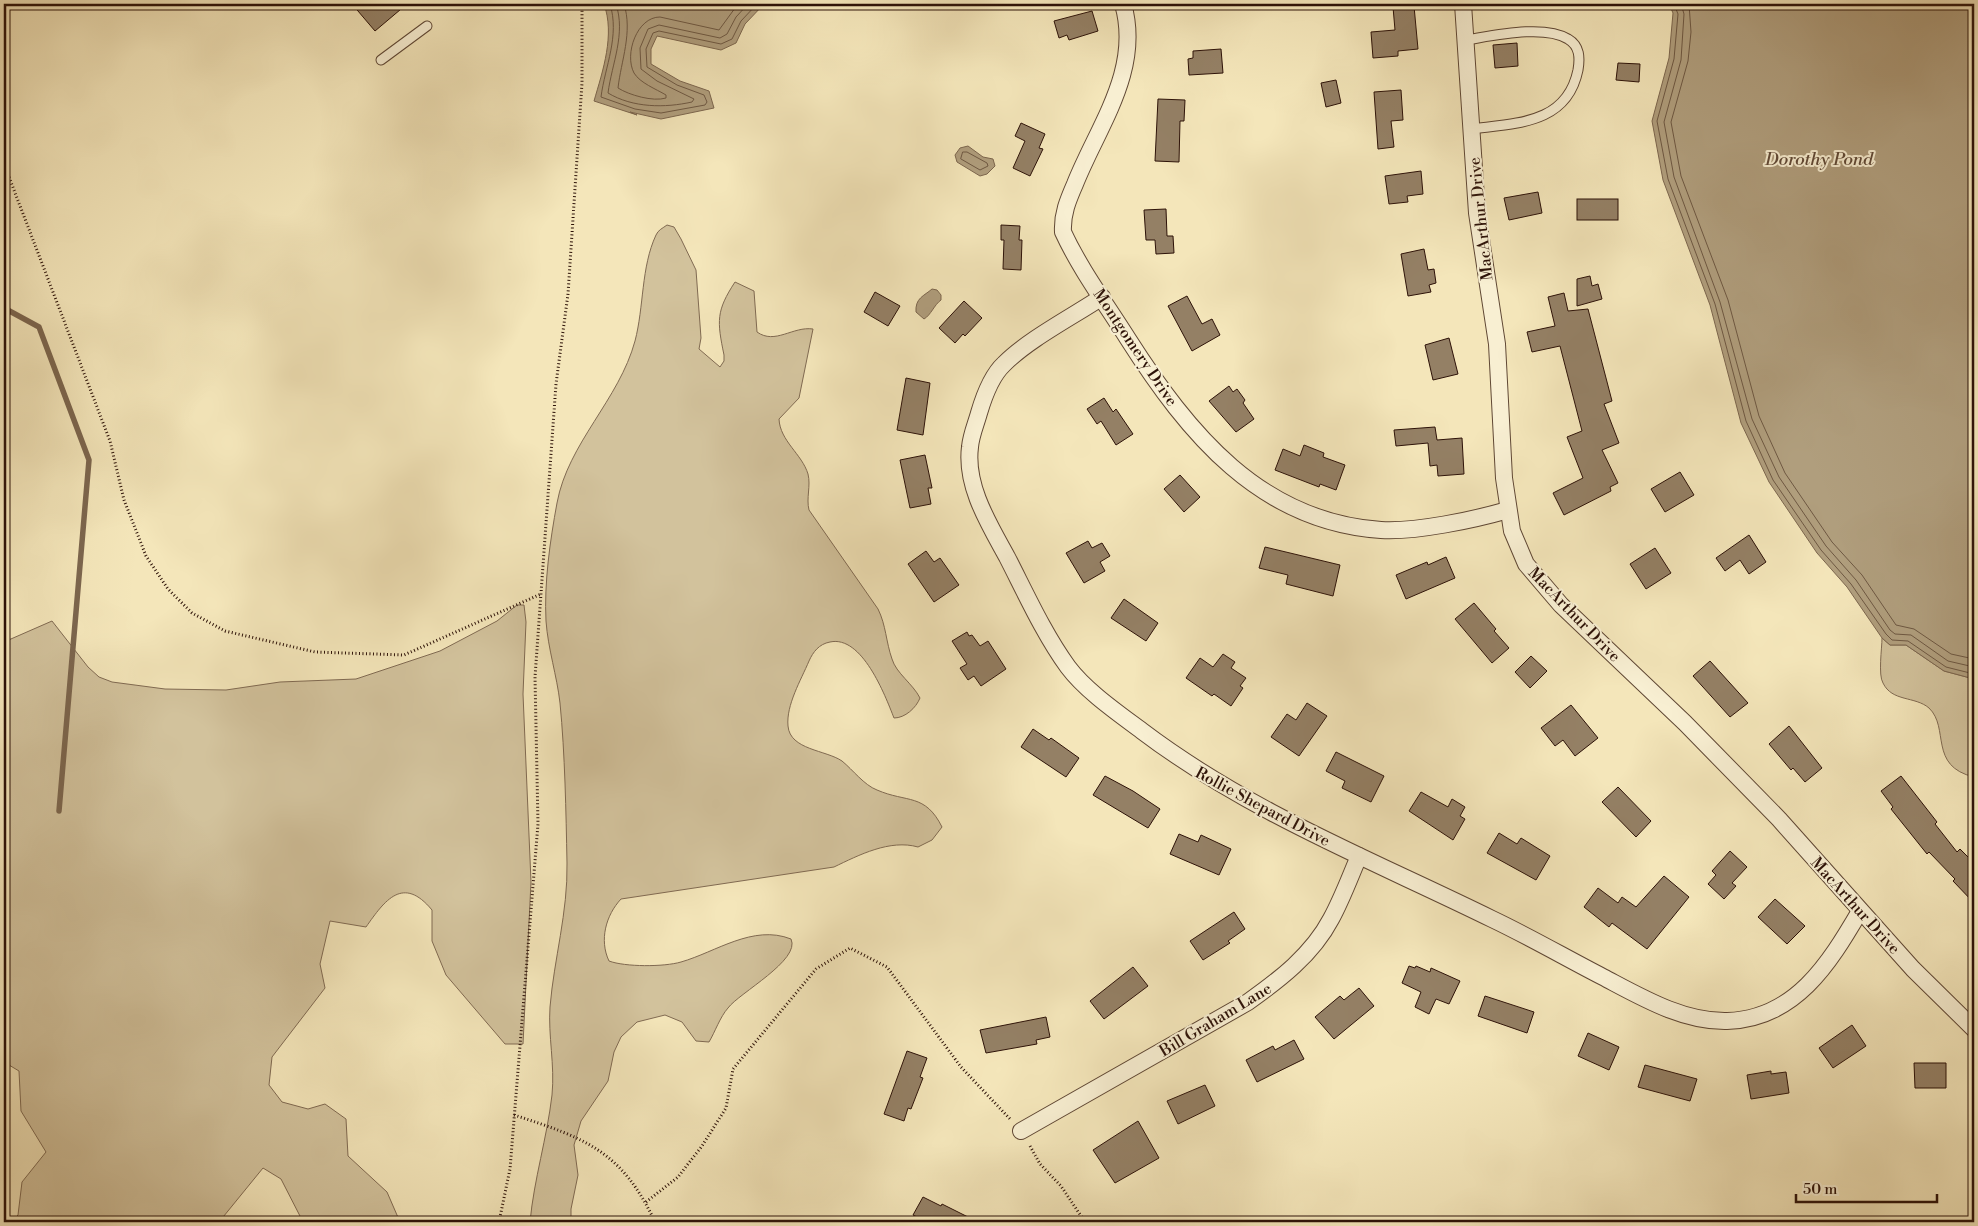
<svg xmlns="http://www.w3.org/2000/svg" width="1978" height="1226" font-family="'Libre Bodoni',serif">
<style>
.green{fill:#d2c29c;stroke:#806a52}
.water{fill:#b09e7d;stroke:#7c664e}
.lines{fill:none;stroke-linecap:round;stroke-linejoin:round}
.shore{stroke:#6e5842;stroke-width:1}
.stream{stroke:#7c664e;stroke-width:5.5}
.building{fill:#948065;stroke:#2d1208}
.service-casing{stroke:#5f4734;stroke-width:11}
.minor-casing{stroke:#5f4734;stroke-width:18}
.path{stroke:#2d1208;stroke-width:3;stroke-dasharray:1 2.5;stroke-linecap:butt}
.service{stroke:#f8efd2;stroke-width:9}
.minor{stroke:#f8efd2;stroke-width:16}
.labels{text-anchor:middle;stroke-width:4;stroke-linejoin:round;paint-order:stroke}
.street-label{font-size:16px;fill:#2d1208;stroke:#f8efd2}
.water-label{font-size:18px;font-style:italic;fill:#614a37;stroke:#f8efd2}
</style>
<rect width="100%" height="100%" fill="#f4e6ba"/>
<filter id="stains"><feTurbulence type="fractalNoise" baseFrequency=".004" numOctaves="4"/><feColorMatrix values="0 0 0 0 .2 0 0 0 0 .09 0 0 0 0 .02 0 0 0 .5 -.17"/></filter>
<radialGradient id="worn" r=".72"><stop offset=".6" stop-color="#630" stop-opacity="0"/><stop offset="1" stop-color="#630" stop-opacity=".3"/></radialGradient>
<!-- green -->
<g class="green">
<path d="M 667,225 L 674,227 L 681,239 L 696,270 L 701,338 L 699,349 L 720,367 L 724,361 L 724,355 C 717,321 716,311 735,282 L 754,291 L 757,332 C 775,345 793,326 813,329 L 799,398 L 779,419 C 780,441 802,454 808,474 C 811,486 806,498 809,510 L 878,609 C 886,625 886,642 892,659 C 896,673 913,684 920,698 C 916,708 905,718 894,718 C 885,695 862,635 830,642 C 819,644 813,652 809,661 C 801,680 786,705 788,726 C 790,750 826,750 842,761 C 853,770 864,785 877,790 C 907,803 925,793 942,827 L 932,840 L 918,847 C 890,839 859,855 834,867 L 621,899 C 606,915 599,940 609,961 C 625,967 664,967 681,962 C 716,952 753,924 791,939 C 801,960 739,993 728,1008 C 720,1017 715,1032 709,1042 L 696,1041 L 682,1022 L 665,1015 L 637,1022 L 621,1037 L 614,1052 L 608,1081 L 581,1121 L 574,1145 L 578,1175 L 571,1209 L 571,1222 L 530,1222 C 534,1179 547,1138 552,1095 C 555,1065 548,1036 550,1007 C 554,959 568,912 567,863 C 566,812 565,754 560,703 C 557,676 548,649 546,621 C 544,583 550,541 557,503 C 568,443 619,400 635,341 C 644,307 641,267 656,235 C 658,230 663,228 667,225 Z"/>
<path d="M 517,605 L 524,605 L 526,622 L 523,694 L 531,882 L 523,1044 L 505,1044 L 446,975 L 432,941 L 432,910 C 403,875 385,900 366,927 L 330,921 L 320,964 L 325,988 L 272,1057 L 269,1085 L 282,1102 L 308,1109 L 325,1104 L 346,1119 L 348,1156 L 387,1192 L 400,1222 L 308,1222 L 301,1218 L 281,1179 L 263,1168 L 219,1222 L 11,1222 L 18,1215 L 22,1182 L 46,1152 L 21,1111 L 19,1071 L 4,1062 L 4,642 L 52,621 L 88,667 L 99,677 L 112,682 L 165,689 L 226,690 L 280,682 L 356,679 L 440,651 L 497,621 Z"/>
<path d="M 1882,638 L 1890,645 L 1906,645 L 1944,671 L 1974,679 L 1974,777 C 1928,766 1950,728 1929,708 C 1915,696 1892,702 1883,683 C 1878,675 1882,648 1882,638 Z"/>
</g>
<!-- water -->
<g class="water">
<path d="M 604,4 L 764,4 L 745,24 L 736,43 L 721,50 L 657,36 L 651,49 L 651,64 L 680,81 L 709,91 L 714,108 L 661,119 L 630,112 L 637,115 L 594,101 C 603,70 615,35 604,4 Z"/>
<polygon points="1669,4 1974,4 1974,679 1944,671 1906,645 1890,645 1882,638 1847,587 1817,553 1769,482 1741,423 1710,305 1663,180 1652,121 1669,58 1673,13"/>
<polygon points="968,146 983,157 993,159 995,166 987,174 980,176 957,162 955,155 960,148"/>
<path d="M 932,289 L 937,290 L 941,295 L 941,300 C 934,305 931,315 924,319 L 916,312 C 915,298 924,296 932,289 Z"/>
</g>
<g class="lines">
<!-- shore -->
<g class="shore">
<path d="M 610,4 C 620,36 605,66 601,97 L 635,109 L 661,113 L 705,105 L 707,102 L 704,95 L 677,85 L 647,67 L 646,49 L 653,33 L 659,31 L 721,44 L 732,39 L 741,21 L 757,4"/>
<path d="M 616,4 C 626,34 612,63 608,93 C 633,108 665,108 692,102 L 694,99 L 657,81 L 641,69 L 640,48 L 648,29 L 659,25 L 720,38 L 727,34 L 736,17 L 748,4"/>
<path d="M 624,4 C 633,32 621,61 618,88 C 629,95 653,102 666,98 L 666,95 C 656,89 640,83 634,73 C 624,54 637,17 660,17 L 719,30 L 738,4"/>
<polyline points="1674,4 1678,14 1674,59 1657,121 1668,179 1715,304 1746,421 1773,480 1821,550 1851,584 1886,634 1892,640 1908,641 1946,667 1974,674"/>
<polyline points="1681,4 1684,14 1681,60 1664,122 1674,177 1720,302 1752,419 1779,477 1826,546 1856,580 1890,630 1895,634 1911,635 1948,661 1974,667"/>
<polyline points="1689,4 1691,32 1688,61 1671,122 1681,176 1728,300 1759,416 1785,473 1832,542 1862,575 1896,625 1914,629 1951,654 1974,659"/>
<polygon points="963,152 967,152 987,163 988,166 980,170 961,159"/>
</g>
<!-- stream -->
<polyline class="stream" points="4,308 39,327 89,460 59,811"/>
</g>
<!-- building -->
<g class="building">
<polygon points="352,4 407,4 375,31"/>
<polygon points="1414,6 1418,49 1398,51 1398,56 1373,58 1371,32 1395,30 1393,7"/>
<polygon points="1092,11 1098,31 1069,40 1067,35 1059,38 1054,21"/>
<polygon points="1517,43 1518,66 1495,68 1493,45"/>
<polygon points="1221,49 1223,73 1189,75 1188,59 1193,58 1193,51"/>
<polygon points="1618,63 1640,64 1639,82 1616,80"/>
<polygon points="1336,80 1341,103 1326,107 1321,83"/>
<polygon points="1401,90 1403,120 1391,121 1394,147 1378,149 1374,92"/>
<polygon points="1158,99 1185,100 1184,121 1180,121 1179,162 1155,161"/>
<polygon points="1021,123 1045,134 1039,148 1043,149 1030,176 1013,168 1025,141 1015,136"/>
<polygon points="1421,171 1423,194 1407,196 1408,202 1389,204 1385,176"/>
<polygon points="1538,192 1542,213 1509,220 1504,198"/>
<rect x="1577" y="199" width="41" height="21"/>
<polygon points="1166,209 1167,236 1173,236 1174,253 1156,254 1155,240 1146,240 1144,210"/>
<polygon points="1001,225 1020,226 1019,240 1022,240 1021,270 1003,269 1004,240 1001,240"/>
<polygon points="1424,249 1428,270 1434,269 1436,283 1429,285 1431,292 1408,296 1401,254"/>
<polygon points="1590,276 1592,286 1598,284 1602,299 1577,306 1577,279"/>
<polygon points="875,292 900,306 888,326 864,312"/>
<polygon points="1564,293 1568,311 1588,309 1612,401 1604,404 1619,443 1602,450 1618,483 1610,487 1611,491 1564,515 1553,493 1583,478 1567,437 1582,431 1560,346 1532,352 1527,332 1555,326 1548,297"/>
<polygon points="1187,296 1202,324 1212,319 1220,335 1192,351 1168,306"/>
<polygon points="964,301 982,318 965,336 963,334 955,343 939,328"/>
<polygon points="1449,338 1458,374 1433,380 1425,345"/>
<polygon points="906,378 930,383 923,435 897,430"/>
<polygon points="1229,386 1233,392 1237,389 1245,400 1243,403 1254,419 1236,432 1209,401"/>
<polygon points="1104,398 1113,412 1116,409 1133,434 1116,445 1101,421 1097,424 1087,409"/>
<polygon points="1435,427 1437,440 1462,438 1464,474 1438,476 1437,465 1430,466 1428,443 1396,446 1394,430"/>
<polygon points="1304,445 1324,453 1323,457 1345,465 1336,490 1320,484 1319,487 1275,470 1283,449 1300,456"/>
<polygon points="925,455 932,488 928,488 931,504 910,508 900,460"/>
<polygon points="1680,472 1694,495 1665,512 1651,489"/>
<polygon points="1180,475 1200,497 1184,512 1164,489"/>
<polygon points="1749,535 1766,562 1749,574 1740,560 1725,571 1716,558"/>
<polygon points="1088,541 1092,548 1102,543 1110,556 1100,562 1105,571 1084,583 1066,553"/>
<polygon points="1265,547 1340,565 1333,596 1286,584 1288,575 1259,568"/>
<polygon points="1655,548 1671,573 1646,589 1630,564"/>
<polygon points="926,551 934,562 940,558 959,585 934,602 908,564"/>
<polygon points="1446,557 1455,578 1406,599 1396,575 1427,562 1428,565"/>
<polygon points="1124,599 1158,623 1146,641 1111,618"/>
<polygon points="1474,603 1496,629 1494,631 1509,648 1492,663 1455,619"/>
<polygon points="967,632 969,636 972,635 980,646 988,641 1006,669 981,686 974,676 968,680 960,668 967,664 952,641"/>
<polygon points="1223,654 1235,662 1231,668 1246,678 1240,686 1243,688 1231,706 1214,694 1212,696 1186,678 1200,658 1213,667"/>
<polygon points="1531,656 1547,671 1530,688 1515,672"/>
<polygon points="1710,661 1748,703 1730,717 1693,676"/>
<polygon points="1307,703 1327,716 1299,756 1271,737 1287,714 1296,720"/>
<polygon points="1571,705 1598,738 1575,756 1563,740 1555,746 1541,728"/>
<polygon points="1789,726 1822,768 1805,782 1793,768 1791,770 1769,744"/>
<polygon points="1033,729 1049,740 1051,738 1079,758 1066,777 1021,747"/>
<polygon points="1336,752 1384,776 1371,802 1342,788 1345,781 1326,771"/>
<polygon points="1105,776 1133,791 1160,809 1148,828 1093,795"/>
<polygon points="1901,776 1937,822 1935,824 1957,852 1960,849 1974,863 1974,903 1953,881 1955,879 1929,852 1927,854 1891,809 1893,807 1881,791"/>
<polygon points="1618,787 1651,821 1636,837 1602,802"/>
<polygon points="1421,792 1448,807 1452,799 1465,807 1460,816 1465,819 1453,840 1409,811"/>
<polygon points="1499,833 1517,844 1521,838 1550,856 1536,880 1487,853"/>
<polygon points="1179,834 1198,842 1201,835 1231,849 1219,875 1170,854"/>
<polygon points="1730,851 1747,867 1732,883 1736,886 1724,899 1708,884 1716,875 1712,871"/>
<polygon points="1664,876 1689,897 1647,949 1612,923 1609,927 1584,907 1598,888 1618,903 1622,897 1636,907"/>
<polygon points="1775,899 1805,926 1787,944 1758,917"/>
<polygon points="1234,912 1245,929 1228,941 1230,943 1203,960 1190,941"/>
<polygon points="1409,966 1415,968 1416,966 1430,972 1431,968 1460,981 1449,1004 1436,999 1429,1014 1415,1007 1421,992 1402,983"/>
<polygon points="1133,967 1148,986 1104,1019 1090,1001"/>
<polygon points="1359,988 1374,1006 1334,1039 1315,1017 1340,996 1344,1000"/>
<polygon points="1485,996 1534,1012 1527,1033 1478,1016"/>
<polygon points="1046,1017 1050,1037 1036,1040 1037,1044 986,1053 980,1030"/>
<polygon points="1852,1025 1866,1046 1833,1068 1819,1048"/>
<polygon points="1588,1033 1619,1047 1609,1070 1578,1056"/>
<polygon points="1294,1040 1304,1059 1257,1082 1246,1060 1273,1046 1275,1050"/>
<polygon points="907,1051 927,1058 920,1077 923,1078 911,1109 908,1108 904,1121 884,1114"/>
<polygon points="1914,1063 1946,1063 1946,1088 1915,1088"/>
<polygon points="1645,1065 1697,1079 1690,1101 1638,1087"/>
<polygon points="1771,1071 1771,1074 1786,1072 1789,1093 1751,1099 1747,1075"/>
<polygon points="1205,1085 1215,1106 1178,1124 1167,1101"/>
<polygon points="1138,1121 1159,1158 1115,1183 1093,1150"/>
<polygon points="923,1197 941,1206 942,1204 978,1222 927,1222 913,1215"/>
</g>
<g class="lines">
<defs>
<g id="service">
<path d="M 1466,40 C 1492,36 1544,24 1568,39 C 1580,46 1580,58 1578,70 C 1567,124 1517,123 1471,129"/>
<polyline points="381,60 427,26"/>
</g>
<g id="minor">
<path d="M 1123,4 C 1142,70 1098,126 1075,184 C 1068,200 1062,214 1063,232 C 1080,269 1106,304 1128,339 C 1188,433 1260,522 1381,530 C 1416,532 1473,520 1508,510"/>
<polyline points="1463,4 1477,213 1497,344 1504,478 1512,531 1526,564 1561,605 1685,723 1779,819 1913,969 1974,1029"/>
<path d="M 1102,297 C 1072,317 1029,339 1004,364 C 991,376 984,396 979,413 C 976,424 971,435 970,447 C 965,486 989,524 1007,557 C 1026,594 1044,634 1068,667 C 1086,691 1118,713 1142,731 C 1249,812 1372,860 1492,919 C 1530,937 1566,958 1603,977 C 1641,997 1683,1022 1727,1021 C 1795,1019 1829,964 1860,911"/>
<path d="M 1021,1131 L 1248,1002 C 1279,980 1312,955 1331,919 C 1342,899 1350,877 1359,856"/>
</g>
</defs>
<!-- service casing -->
<use href="#service" class="service-casing"/>
<!-- minor casing -->
<use href="#minor" class="minor-casing"/>
<!-- path -->
<g class="path">
<polyline points="4,164 110,441 124,500 146,556 168,589 192,613 225,631 315,652 404,655 541,594"/>
<path d="M 514,1115 C 585,1138 622,1151 655,1222"/>
<polyline points="1030,1146 1040,1164 1061,1186 1085,1222"/>
<polyline points="646,1202 678,1177 702,1146 726,1108 733,1069 816,969 850,948 887,967 961,1067 1010,1119"/>
<polyline points="499,1222 510,1169 538,824 535,677 556,384 568,294 582,83 582,4"/>
</g>
<!-- service -->
<use href="#service" class="service"/>
<!-- minor -->
<use href="#minor" class="minor"/>
</g>
<g class="labels">
<!-- street labels -->
<g class="street-label">
<text transform="translate(1480 219) rotate(-96)" y="6">MacArthur Drive</text>
<text transform="translate(1136 347) rotate(56)" y="6">Montgomery Drive</text>
<text transform="translate(1575 614) rotate(46)" y="6">MacArthur Drive</text>
<text transform="translate(1263 806) rotate(28)" y="6">Rollie Shepard Drive</text>
<text transform="translate(1856 905) rotate(48)" y="6">MacArthur Drive</text>
<text transform="translate(1215 1019) rotate(-31)" y="6">Bill Graham Lane</text>
</g>
<!-- water labels -->
<g class="water-label">
<text x="1819" y="165">Dorothy Pond</text>
</g>
</g>
<!-- margin -->
<rect width="1978" height="1226" fill="none" stroke="#f4e6ba" stroke-width="20"/>
<rect x="5" y="5" width="1968" height="1216" fill="none" stroke="#2d1208" stroke-width="2.5"/>
<rect x="10" y="10" width="1958" height="1206" fill="none" stroke="#2d1208"/>
<!-- scale -->
<path d="M1796 1194v8h141v-8" fill="none" stroke="#2d1208" stroke-width="2.5"/>
<text x="1803" y="1194" font-size="15" fill="#2d1208" stroke="#f8efd2" stroke-width="4" paint-order="stroke">50 m</text>
<rect width="100%" height="100%" filter="url(#stains)"/>
<rect width="100%" height="100%" fill="url(#worn)"/>
</svg>
